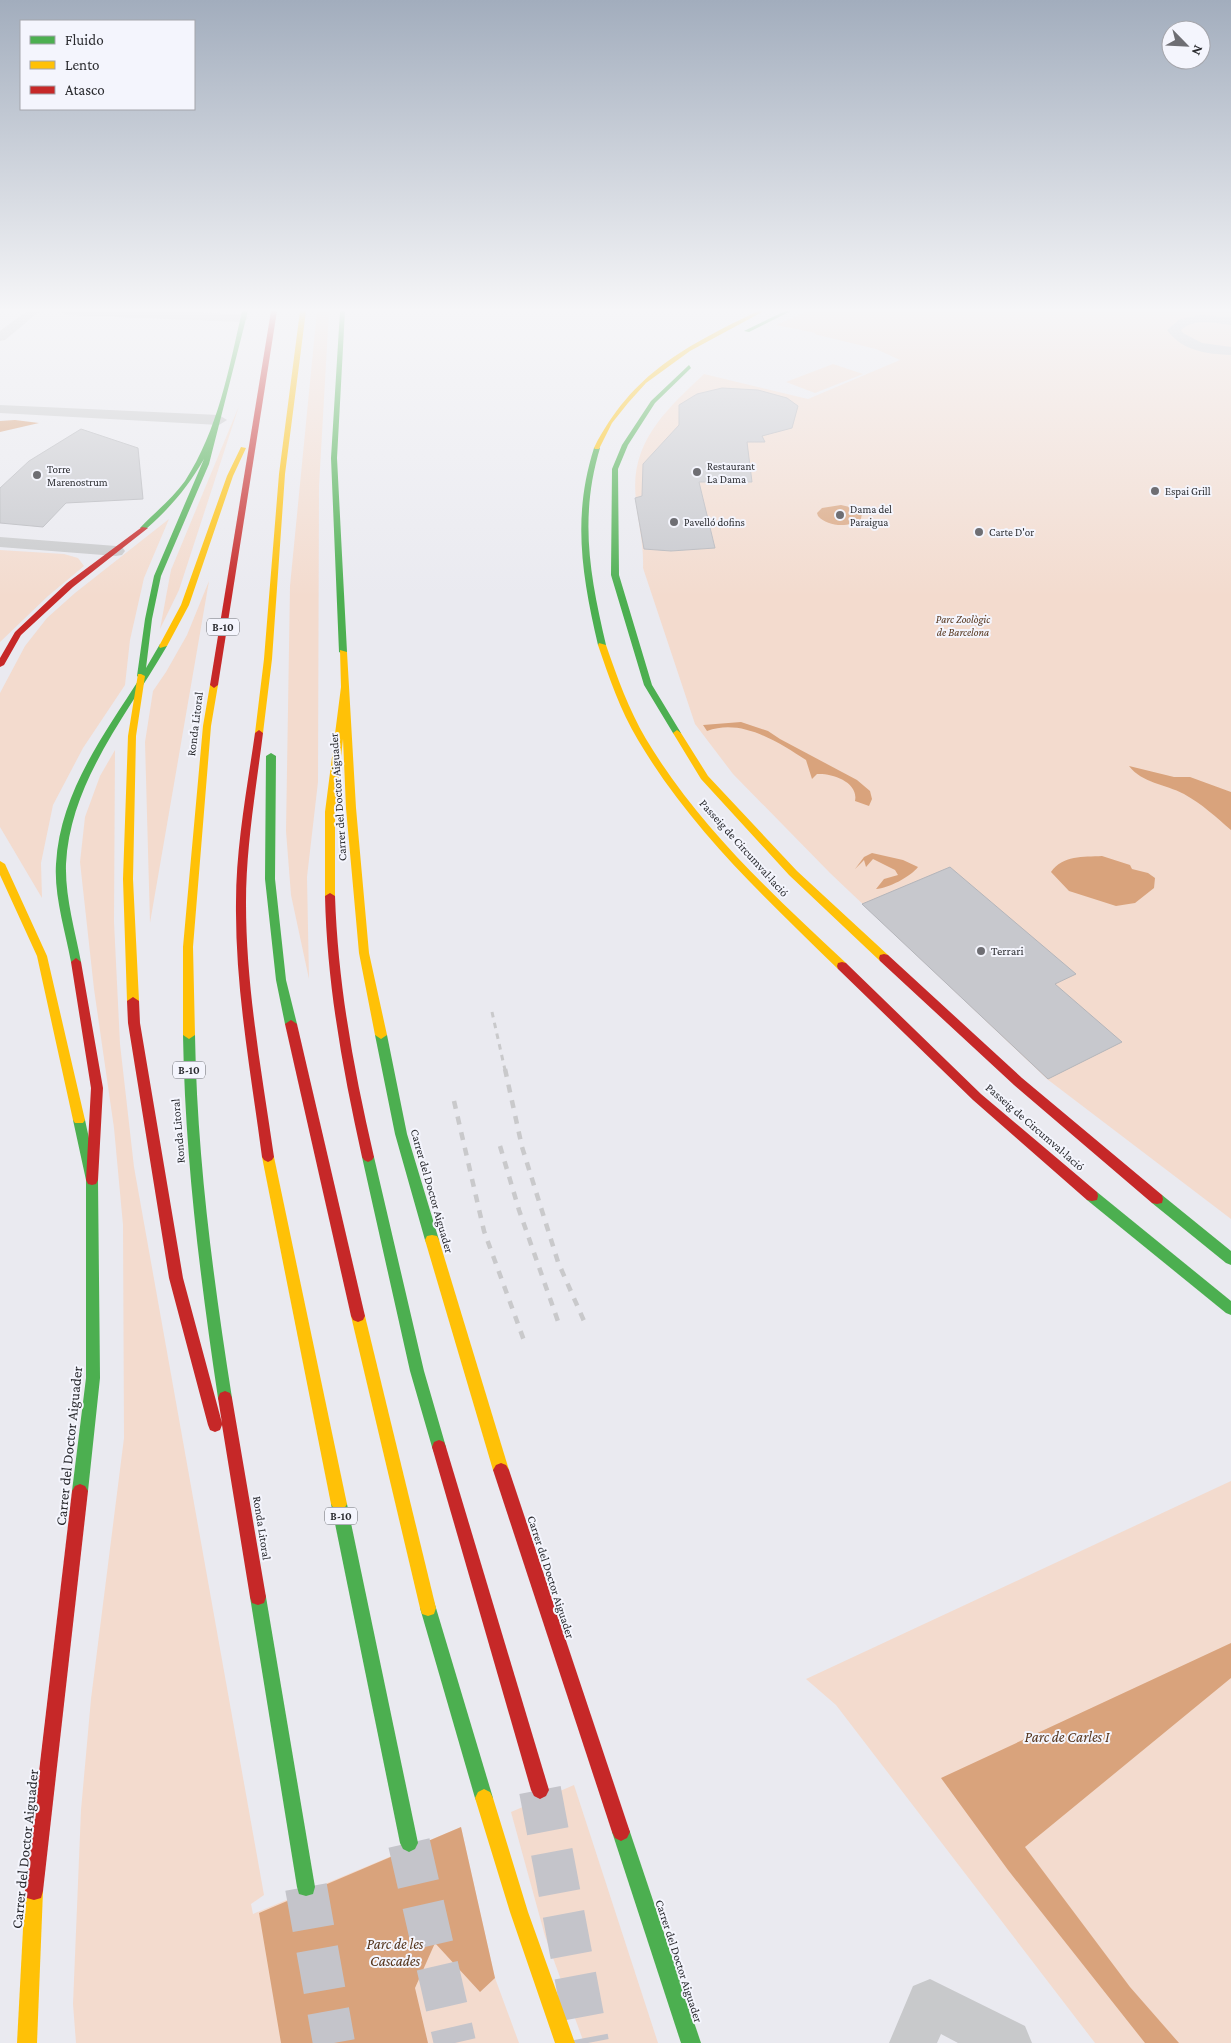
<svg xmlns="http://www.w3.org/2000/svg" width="1231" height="2043" font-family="'Crimson Pro',serif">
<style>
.green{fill:#f3dbce}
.water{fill:#d9a37c}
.building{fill:#c7c8cd;stroke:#b4b5ba}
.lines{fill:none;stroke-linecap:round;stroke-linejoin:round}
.highway-tunnel{stroke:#c4c4ca;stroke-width:42;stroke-dasharray:42 21;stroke-linecap:butt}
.street{fill:#c8c9cb;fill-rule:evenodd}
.fast{fill:#4caf50;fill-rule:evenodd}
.slow{fill:#ffc107;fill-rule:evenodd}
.jam{fill:#c62828;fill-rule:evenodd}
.rail-far1{stroke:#c9c9cb;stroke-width:3;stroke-dasharray:5.5 5.5;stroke-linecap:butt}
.rail{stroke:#c9c9cb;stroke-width:4.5;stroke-dasharray:8 8;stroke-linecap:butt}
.poi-dot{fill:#6e6e73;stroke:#f4f5fd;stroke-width:2}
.labels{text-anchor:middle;stroke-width:4;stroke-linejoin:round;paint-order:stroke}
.far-poi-label{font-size:11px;fill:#2b2c30;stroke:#f4f5fd;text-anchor:start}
.far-park-label{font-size:11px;font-style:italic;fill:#54341b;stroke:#f4f5fd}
.shield{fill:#f4f5fd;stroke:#67686e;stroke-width:1}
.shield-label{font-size:11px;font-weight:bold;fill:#2b2c30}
.street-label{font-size:12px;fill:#2b2c30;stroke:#f4f5fd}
.poi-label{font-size:12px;fill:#2b2c30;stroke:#f4f5fd;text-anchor:start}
.near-street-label{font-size:15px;fill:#2b2c30;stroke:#f4f5fd}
.near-park-label{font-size:15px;font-style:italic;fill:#54341b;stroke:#f4f5fd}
</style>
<rect width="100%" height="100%" fill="#eaeaf0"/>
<!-- green -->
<g class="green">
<polygon points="317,311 329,311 319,486 318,782 307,877 309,979 291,895 286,831 290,586"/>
<path d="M 808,311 L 1231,311 L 1231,1219 L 1047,1079 L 830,873 L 733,774 L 695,724 L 643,568 C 644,544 638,523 636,500 C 629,443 666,410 704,374 L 808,399 L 900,360 L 876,349 L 814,334 L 816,333 L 776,325 Z"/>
<polygon points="833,364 863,374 815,393 786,382"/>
<polygon points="239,406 179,590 160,629 171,570"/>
<polygon points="169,519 144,578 130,640 125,685 83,748 53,805 41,863 42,898 0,827 0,693 25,646 47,618 75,593"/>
<polygon points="0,550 64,554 78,558 84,566 48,596 0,642"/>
<polygon points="209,581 150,923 145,742 153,691 166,672 187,635"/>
<polygon points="115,750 114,922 120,1044 134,1167 264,1895 251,1904 253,1914 461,1827 495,1978 519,2043 76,2043 73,2004 81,1810 91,1699 124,1438 123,1225 114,1128 94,989 80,862 85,817 100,776"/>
<polygon points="1231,1481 1231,2043 1095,2043 836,1705 806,1679"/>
<polygon points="574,1785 658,2043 584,2043 545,1936 511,1812"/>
</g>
<!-- water -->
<g class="water">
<polygon points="15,420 39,423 0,432 0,421"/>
<path d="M 841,505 L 854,508 L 862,513 L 861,519 C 849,528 828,527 818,516 L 817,513 L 822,508 Z"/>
<path d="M 741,722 L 768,731 L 780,739 L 857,780 L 870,791 L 872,799 L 869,806 L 855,801 C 859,782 832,773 817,774 L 812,779 L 806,760 C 778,742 742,718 707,731 L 703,725 Z"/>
<path d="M 1129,766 L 1174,777 L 1190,777 L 1231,792 L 1231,830 C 1216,817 1202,804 1184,794 C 1165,784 1142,783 1129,766 Z"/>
<path d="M 872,853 L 903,860 L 918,867 C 910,877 889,888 876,889 L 884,879 L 898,875 L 895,870 L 873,859 L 866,867 L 864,860 L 855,869 L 864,857 Z"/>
<path d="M 1102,856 L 1130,865 L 1132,869 L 1148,873 L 1155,878 L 1154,888 L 1135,903 L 1116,906 L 1069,891 L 1051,872 C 1063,855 1083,857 1102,856 Z"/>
<polygon points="1231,1643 1231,1678 1025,1847 1130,1987 1179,2043 1145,2043 1008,1870 941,1778"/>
<polygon points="461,1827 495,1978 480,1992 435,1943 415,1988 428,2043 281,2043 259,1913"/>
</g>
<!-- building -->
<g class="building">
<polygon points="722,388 758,390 787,398 798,406 792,428 762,436 765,442 747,442 752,482 699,482 715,548 671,551 644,549 635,498 642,496 643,464 679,425 679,405 697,394"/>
<polygon points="81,429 138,448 143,499 66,503 43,527 0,523 0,488 29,461"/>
<polygon points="950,867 1076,974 1055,984 1122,1042 1048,1079 862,904"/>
</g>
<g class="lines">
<!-- highway-tunnel -->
<g class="highway-tunnel">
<polyline points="540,1790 588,2043"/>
<polyline points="409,1843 455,2043"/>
<polyline points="306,1887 334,2043"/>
</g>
<!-- street -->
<g class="street">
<polygon points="27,311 40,311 5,340 0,341 0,331"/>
<polygon points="60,311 152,311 243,314 249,318 243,322 66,315"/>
<path d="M 1200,315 L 1231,317 L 1231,325 C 1216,323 1193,318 1181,330 L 1183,333 L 1202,343 L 1231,347 L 1231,355 C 1207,354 1182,351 1167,330 L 1180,319 Z"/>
<polygon points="0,405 219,415 227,420 219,425 0,413"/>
<polygon points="0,537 116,546 122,547 125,551 122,555 116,556 0,547"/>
<polygon points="930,1979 1025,2026 1032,2043 958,2043 941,2034 937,2043 889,2043 913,1986"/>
</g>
<!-- fast -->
<g class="fast">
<path d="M 242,311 L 248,311 L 209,464 L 161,576 L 152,619 L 146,668 L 160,644 L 167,646 C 127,715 70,782 66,864 C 65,897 75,930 81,962 L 76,966 L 71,962 C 65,930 54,896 56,864 C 60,793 103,736 140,678 L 137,676 L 145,619 L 154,576 L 204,459 C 187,488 171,507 146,529 L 140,528 C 155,512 172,499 185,481 C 218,430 229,369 242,311 Z"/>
<polygon points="340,311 345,311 337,458 347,652 343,654 339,652 331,458"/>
<polygon points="785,311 791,311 749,332 744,331"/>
<polygon points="689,365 691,368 655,403 628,445 618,469 619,575 652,685 681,733 677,736 673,733 644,685 611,575 612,469 622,445 651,401"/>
<path d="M 597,446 L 600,448 C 579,518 590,576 606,645 L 602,647 L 598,645 C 582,576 572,517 594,448 Z"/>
<polygon points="271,753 276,756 275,879 286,980 297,1024 291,1028 285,1024 276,980 265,879 266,756"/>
<path d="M 189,1031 L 195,1035 C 197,1157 213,1277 232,1398 L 230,1403 L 225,1405 L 220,1403 L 218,1398 C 200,1277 185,1157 183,1035 Z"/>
<polygon points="381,1031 387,1035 407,1134 439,1240 437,1244 432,1245 427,1244 425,1240 395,1134 375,1035"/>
<polygon points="79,1115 83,1117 85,1120 98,1180 100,1378 88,1491 85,1496 80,1498 75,1496 72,1491 86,1378 86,1180 73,1120 75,1117"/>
<polygon points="368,1152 372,1154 374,1157 424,1371 446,1447 444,1452 439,1454 434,1452 432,1447 410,1371 362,1157 364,1154"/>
<polygon points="1092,1191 1097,1192 1231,1301 1231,1315 1226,1313 1087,1200 1086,1196 1087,1192"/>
<polygon points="1157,1194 1162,1195 1231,1251 1231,1265 1226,1263 1152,1203 1151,1199 1152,1195"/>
<polygon points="339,1496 344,1499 347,1504 418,1843 415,1849 409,1852 403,1849 400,1843 331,1504 334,1499"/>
<polygon points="258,1589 264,1591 266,1597 315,1887 313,1894 306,1896 299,1894 297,1887 250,1597 252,1591"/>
<polygon points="428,1600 434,1602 436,1608 493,1798 490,1804 484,1807 478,1804 475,1798 420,1608 422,1602"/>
<polygon points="621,1823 627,1826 630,1832 701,2043 681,2043 612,1832 615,1826"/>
</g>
<!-- slow -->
<g class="slow">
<polygon points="300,311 306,311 285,474 272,659 263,733 259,736 255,733 264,659 279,474"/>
<path d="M 758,311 L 764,311 L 690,351 L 646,383 L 628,403 L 612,423 L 599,449 L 595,449 L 594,448 C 632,373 686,346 758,311 Z"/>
<polygon points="241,447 246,448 233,476 189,605 167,646 160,648 159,646 181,605 227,476"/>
<path d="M 599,643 L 606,645 C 617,677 629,710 646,739 C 698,826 773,895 846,963 L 847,966 L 846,969 L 838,969 C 765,898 690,828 638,740 C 620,710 609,677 598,645 Z"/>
<polygon points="340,650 347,652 356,808 369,953 387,1035 381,1039 375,1035 359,953 346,808 343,739 335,812 335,896 330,899 325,896 325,812 341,687"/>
<polygon points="138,674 141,674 145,676 136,736 133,879 139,1001 133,1005 127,1001 123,879 128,736"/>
<polygon points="214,682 218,685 211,726 193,947 195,1035 189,1039 183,1035 183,947 203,726 210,685"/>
<polygon points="677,730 681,733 708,776 797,871 888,955 889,958 888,961 880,961 789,875 701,779 673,733"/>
<polygon points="0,861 5,864 47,956 85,1120 83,1123 75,1123 73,1120 37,956 0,875"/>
<polygon points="268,1152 272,1154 274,1157 347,1504 344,1509 339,1512 334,1509 331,1504 262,1157 264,1154"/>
<polygon points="432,1235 437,1236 439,1240 509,1470 506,1475 501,1477 496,1475 493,1470 425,1240 427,1236"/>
<polygon points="358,1310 363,1312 365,1316 436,1608 434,1614 428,1616 422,1614 420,1608 351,1316 353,1312"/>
<polygon points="484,1789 490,1792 493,1798 528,1912 575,2043 555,2043 510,1912 475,1798 478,1792"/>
<polygon points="34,1882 41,1884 43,1891 37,2043 17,2043 25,1891 27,1884"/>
</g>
<!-- jam -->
<g class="jam">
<polygon points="271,311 277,311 218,685 214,688 210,685"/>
<polygon points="142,527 148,528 73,587 21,635 4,665 0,667 0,658 15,632 67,583"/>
<path d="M 259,730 L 263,733 C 256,789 246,846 246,903 C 246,989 262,1073 274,1157 L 272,1160 L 268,1162 L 264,1160 L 262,1157 C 251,1073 235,988 236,903 C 236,846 247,789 255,733 Z"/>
<path d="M 330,893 L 335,896 C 338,985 354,1071 374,1157 L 372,1160 L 368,1162 L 364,1160 L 362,1157 C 343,1071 327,985 325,896 Z"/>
<polygon points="884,954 888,955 1022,1078 1162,1195 1163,1199 1162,1203 1157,1204 1152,1203 1014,1085 880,961 879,958 880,955"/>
<polygon points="76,958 81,962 103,1088 98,1180 96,1184 92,1185 88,1184 86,1180 91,1088 71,962"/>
<polygon points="842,962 846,963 981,1094 1097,1192 1098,1196 1097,1200 1092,1201 1087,1200 973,1100 838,969 837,966 838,963"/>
<polygon points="133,997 139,1001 140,1023 183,1278 222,1423 218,1398 220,1393 225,1391 230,1393 232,1398 266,1597 264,1603 258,1605 252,1603 250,1597 222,1425 220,1430 215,1432 210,1430 208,1425 169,1278 128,1023 127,1001"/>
<polygon points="291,1020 297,1024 365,1316 363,1320 358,1322 353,1320 351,1316 285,1024"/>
<polygon points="439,1440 444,1442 446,1447 549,1790 546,1796 540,1799 534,1796 531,1790 432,1447 434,1442"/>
<polygon points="501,1463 506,1465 509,1470 630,1832 627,1838 621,1841 615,1838 612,1832 493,1470 496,1465"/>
<polygon points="80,1484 85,1486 88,1491 43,1891 41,1898 34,1900 27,1898 25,1891 72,1491 75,1486"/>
</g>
<!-- rail-far1 -->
<polyline class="rail-far1" points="492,1012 505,1070"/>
<!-- rail -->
<g class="rail">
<polyline points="505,1069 522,1147 558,1262 584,1321"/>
<polyline points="454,1101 484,1231 526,1346"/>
<polyline points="500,1146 519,1210 560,1327"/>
</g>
</g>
<!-- sky -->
<linearGradient id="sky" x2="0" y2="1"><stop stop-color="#a2adbd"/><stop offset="0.52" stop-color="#f6f6f8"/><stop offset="1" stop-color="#f6f6f8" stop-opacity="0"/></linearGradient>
<rect width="1231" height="597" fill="url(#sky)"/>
<!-- markers -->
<g class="poi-dot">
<circle cx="697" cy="472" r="5"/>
<circle cx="37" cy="475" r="5"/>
<circle cx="1155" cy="491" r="5"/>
<circle cx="840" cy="515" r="5"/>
<circle cx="674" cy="522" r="5"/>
<circle cx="979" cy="532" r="5"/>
<circle cx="981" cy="951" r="5"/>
</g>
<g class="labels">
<!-- far-poi labels -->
<g class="far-poi-label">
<text x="707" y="470">Restaurant<tspan x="707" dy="13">La Dama</tspan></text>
<text x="47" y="473">Torre<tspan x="47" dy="13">Marenostrum</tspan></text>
<text x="1165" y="495">Espai Grill</text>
<text x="850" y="513">Dama del<tspan x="850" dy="13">Paraigua</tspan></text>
<text x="684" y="526">Pavelló dofins</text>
<text x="989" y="536">Carte D'or</text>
</g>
<!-- far-park labels -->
<g class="far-park-label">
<text x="963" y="623">Parc Zoològic<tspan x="963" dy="13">de Barcelona</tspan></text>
</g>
<!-- shield labels -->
<g class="shield">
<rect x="207" y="618.5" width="32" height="17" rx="4"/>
<rect x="173" y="1061.5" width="32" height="17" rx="4"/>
<rect x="325" y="1507.5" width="32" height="17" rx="4"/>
</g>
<g class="shield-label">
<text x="223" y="631">B-10</text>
<text x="189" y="1074">B-10</text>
<text x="341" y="1520">B-10</text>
</g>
<!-- street labels -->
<g class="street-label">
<text transform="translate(195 724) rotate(-83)" y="4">Ronda Litoral</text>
<text transform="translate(338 797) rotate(-94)" y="4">Carrer del Doctor Aiguader</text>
<text transform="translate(744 848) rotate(48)" y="4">Passeig de Circumval·lació</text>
<text transform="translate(1035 1127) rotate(41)" y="4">Passeig de Circumval·lació</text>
<text transform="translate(178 1131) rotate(-95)" y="4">Ronda Litoral</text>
<text transform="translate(432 1191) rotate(74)" y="4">Carrer del Doctor Aiguader</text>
<text transform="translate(262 1528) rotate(81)" y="4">Ronda Litoral</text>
<text transform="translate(551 1577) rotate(72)" y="4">Carrer del Doctor Aiguader</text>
<text transform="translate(679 1961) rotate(72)" y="4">Carrer del Doctor Aiguader</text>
</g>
<!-- poi labels -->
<g class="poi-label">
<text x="991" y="955">Terrari</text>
</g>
<!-- near-street labels -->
<g class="near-street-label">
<text transform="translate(69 1446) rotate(-84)" y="5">Carrer del Doctor Aiguader</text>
<text transform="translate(25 1849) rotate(-84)" y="5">Carrer del Doctor Aiguader</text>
</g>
<!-- near-park labels -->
<g class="near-park-label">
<text x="1067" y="1742">Parc de Carles I</text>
<text x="395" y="1949">Parc de les<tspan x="395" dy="17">Cascades</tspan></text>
</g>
</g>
<!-- legend -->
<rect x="20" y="20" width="175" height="90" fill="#f4f5fd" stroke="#a4a5ab"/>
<rect x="30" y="36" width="25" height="8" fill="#4caf50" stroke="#a4a5ab"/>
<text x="65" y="45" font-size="15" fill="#2b2c30">Fluido</text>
<rect x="30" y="61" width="25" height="8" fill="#ffc107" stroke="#a4a5ab"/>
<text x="65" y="70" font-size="15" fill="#2b2c30">Lento</text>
<rect x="30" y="86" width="25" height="8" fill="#c62828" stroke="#a4a5ab"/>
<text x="65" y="95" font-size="15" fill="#2b2c30">Atasco</text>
<!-- north arrow -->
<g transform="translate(1186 45) rotate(114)"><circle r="24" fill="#f4f5fd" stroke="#a4a5ab"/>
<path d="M0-4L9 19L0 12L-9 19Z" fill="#6e6e73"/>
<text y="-8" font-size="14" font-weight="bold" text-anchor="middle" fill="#2b2c30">N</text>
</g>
</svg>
